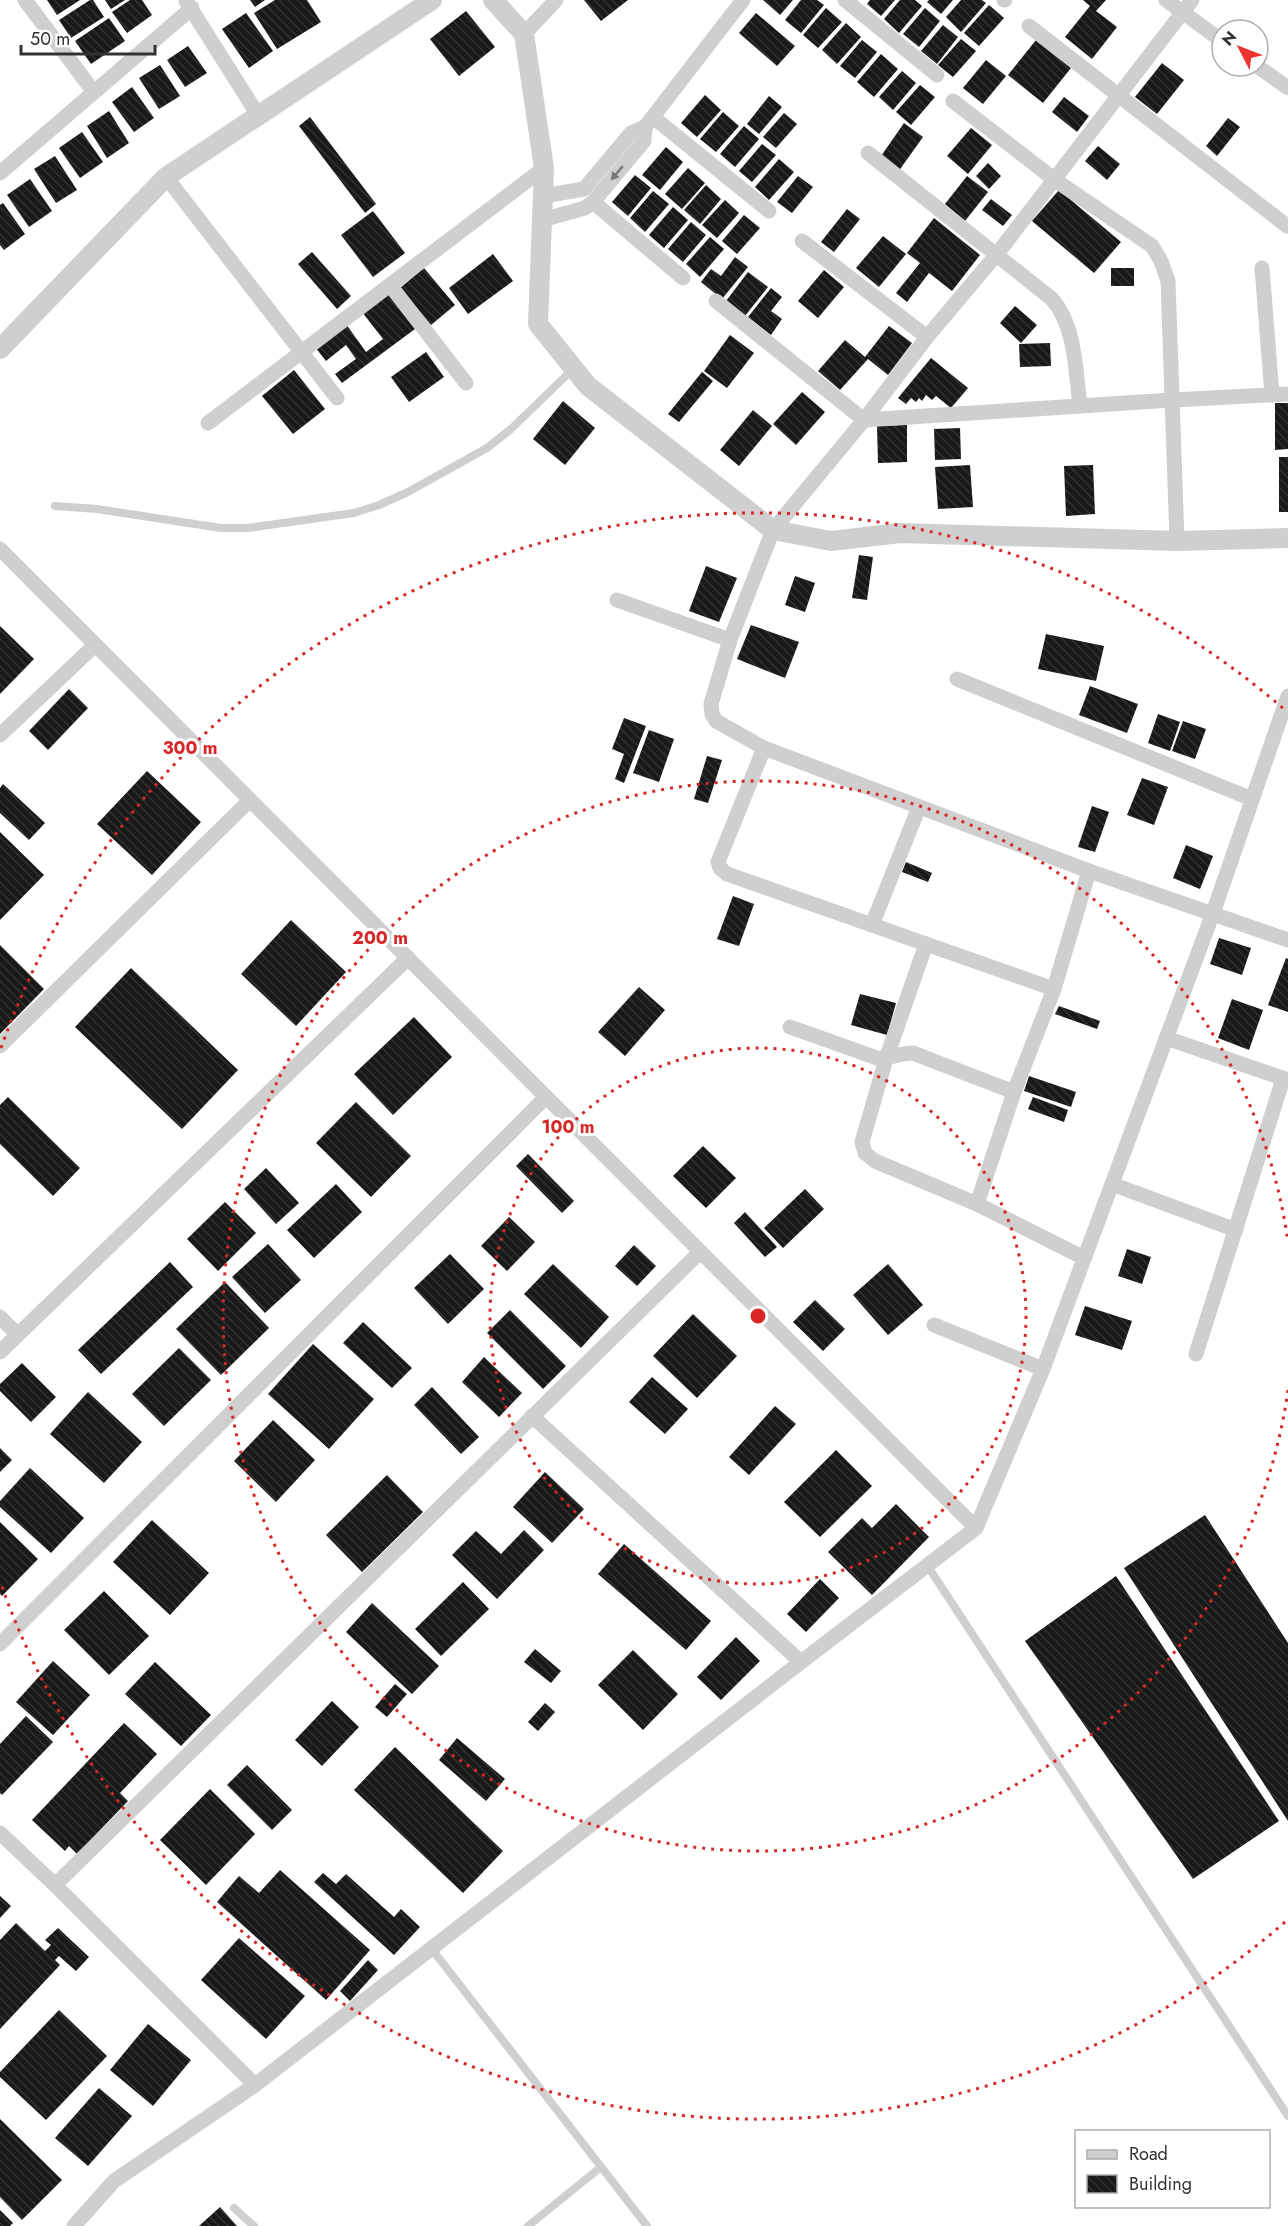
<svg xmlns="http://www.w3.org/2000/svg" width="1288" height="2226" font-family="Jost,sans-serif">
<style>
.building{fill:url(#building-back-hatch)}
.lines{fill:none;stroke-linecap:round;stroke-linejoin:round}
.service{stroke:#cfcfcf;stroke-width:8}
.minor{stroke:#cfcfcf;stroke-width:15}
.tertiary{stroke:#cfcfcf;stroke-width:20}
.oneway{fill:#797979}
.ring{fill:none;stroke:#d62828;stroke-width:3;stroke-dasharray:3 6}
.centre{fill:#d62828;stroke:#fff;stroke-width:3}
.ring-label{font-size:18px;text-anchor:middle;font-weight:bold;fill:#d62828;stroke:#fff;stroke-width:6;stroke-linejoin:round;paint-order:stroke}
</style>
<defs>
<pattern id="building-back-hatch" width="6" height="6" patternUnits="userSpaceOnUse" patternTransform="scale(1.5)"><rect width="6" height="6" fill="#191919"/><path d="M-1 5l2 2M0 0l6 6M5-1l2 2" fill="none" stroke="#323232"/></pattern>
</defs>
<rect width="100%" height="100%" fill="#fff"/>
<!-- building -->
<g class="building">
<polygon points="47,0 80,0 57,15"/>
<polygon points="90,0 93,0 104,17 71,38 59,20"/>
<polygon points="105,0 125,0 111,9"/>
<polygon points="130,0 142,0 152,15 127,33 112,12"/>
<polygon points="250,0 265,0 255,7"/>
<polygon points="275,0 307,0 321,22 277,49 254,13"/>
<polygon points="584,0 628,0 601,21"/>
<polygon points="763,0 793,0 780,15"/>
<polygon points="801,0 817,0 824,5 801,33 785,20"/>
<polygon points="870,0 895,0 881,16 867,4"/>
<polygon points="900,0 915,0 922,6 899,33 884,19"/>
<polygon points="929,0 953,0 941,14 927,2"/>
<polygon points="961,0 982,0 986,3 961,32 946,17"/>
<polygon points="1083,0 1106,0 1096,11 1117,27 1092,59 1065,37 1090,6"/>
<polygon points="989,5 1004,18 979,46 964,33"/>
<polygon points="826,8 842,22 818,48 803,35"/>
<polygon points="925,8 940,21 919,47 903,34"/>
<polygon points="466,11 495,47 459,76 430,39"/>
<polygon points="246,13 273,51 249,68 222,29"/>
<polygon points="756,13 795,46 777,66 739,33"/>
<polygon points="109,18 125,41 91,64 75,41"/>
<polygon points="846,23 861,37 837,64 822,50"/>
<polygon points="943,25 958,37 937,64 921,51"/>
<polygon points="961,39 976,51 953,77 938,65"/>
<polygon points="862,40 877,52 855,78 840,66"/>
<polygon points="1036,40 1071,68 1043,103 1008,75"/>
<polygon points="188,46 207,73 185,87 167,60"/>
<polygon points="881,54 898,69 874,97 857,82"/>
<polygon points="986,60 1006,76 983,104 963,88"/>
<polygon points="1162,63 1184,80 1157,114 1135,97"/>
<polygon points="160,65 180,96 159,109 139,78"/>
<polygon points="902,71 916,83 893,110 879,97"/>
<polygon points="920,85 935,97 911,125 896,112"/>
<polygon points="132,87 154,118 134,132 112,102"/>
<polygon points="705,95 721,110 697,137 681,123"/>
<polygon points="769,96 782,107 759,134 747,124"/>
<polygon points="1064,97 1089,116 1077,132 1052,112"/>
<polygon points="109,111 129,143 107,158 87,126"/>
<polygon points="723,112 739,126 716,152 700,139"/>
<polygon points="784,113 797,124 776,148 763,137"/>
<polygon points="310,117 376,204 365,213 299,126"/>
<polygon points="1228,118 1240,127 1217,156 1206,146"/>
<polygon points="904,123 923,137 898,172 879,159"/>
<polygon points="744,126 759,139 735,167 720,154"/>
<polygon points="971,128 992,145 968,174 947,156"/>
<polygon points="82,132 103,162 80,178 59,148"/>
<polygon points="762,144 776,155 752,182 739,171"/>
<polygon points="1098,146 1120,164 1107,180 1085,161"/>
<polygon points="666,147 683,162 660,190 642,175"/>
<polygon points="55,156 77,190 56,203 34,169"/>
<polygon points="779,159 794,172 769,200 755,187"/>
<polygon points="988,163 1001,176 989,189 976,176"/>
<polygon points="688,168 705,183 682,209 665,194"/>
<polygon points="635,175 651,188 628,216 612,202"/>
<polygon points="798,176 813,187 792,213 777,202"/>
<polygon points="967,176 988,192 965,221 945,204"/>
<polygon points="30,179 52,211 29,227 7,195"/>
<polygon points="706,185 721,199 700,224 684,210"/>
<polygon points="1059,190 1121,242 1094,273 1032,221"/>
<polygon points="653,191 669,204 645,232 630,218"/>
<polygon points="991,199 1012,215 1003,226 982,210"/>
<polygon points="725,200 739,213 717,238 702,225"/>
<polygon points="3,203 25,234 4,250 0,245 0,205"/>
<polygon points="673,207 688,220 664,248 649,235"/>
<polygon points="847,209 860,219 834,252 821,242"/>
<polygon points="373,211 405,253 373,277 341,235"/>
<polygon points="744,215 760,228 737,254 722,241"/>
<polygon points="934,218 980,255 952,291 929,273 907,302 896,293 920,263 907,253"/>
<polygon points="691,222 706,235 683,262 668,249"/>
<polygon points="883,236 906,254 879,287 856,268"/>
<polygon points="710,237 724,249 700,277 686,264"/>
<polygon points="312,252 351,296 337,309 298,264"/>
<polygon points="493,254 513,281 468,314 449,288"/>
<polygon points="735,257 748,267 722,299 701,282 711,269 721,276"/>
<polygon points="424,268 455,305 431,325 400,288"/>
<rect x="1111" y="268" width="23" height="18"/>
<polygon points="824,270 844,287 818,318 798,301"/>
<polygon points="748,272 768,287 745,316 726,301"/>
<polygon points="771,288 782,297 771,311 782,319 771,335 748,317"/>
<polygon points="387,293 415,329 342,383 335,374 356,359 346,345 326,361 315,347 346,324 366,352 383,339 362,312"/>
<polygon points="1015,306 1037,325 1021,343 1000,323"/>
<polygon points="889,326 912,343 888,375 868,359 840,390 818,371 845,340 865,357"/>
<polygon points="730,335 754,353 727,388 704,371"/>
<polygon points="1050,343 1051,366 1020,367 1019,344"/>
<polygon points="426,352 444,377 409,402 391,377"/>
<polygon points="931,358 968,388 951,408 936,396 932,400 926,395 922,401 919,398 916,402 911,398 906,404 898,398"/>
<polygon points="294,370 325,409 293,434 262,396"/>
<polygon points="702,372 713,381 679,422 668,414"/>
<polygon points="802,392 825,412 796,445 773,424"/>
<polygon points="563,401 595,428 565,465 533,439"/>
<polygon points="1275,403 1288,403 1288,449 1275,450"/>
<polygon points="753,410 772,426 739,466 720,450"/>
<polygon points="907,425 907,462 878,463 877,426"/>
<polygon points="960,428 961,459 935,460 934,429"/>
<rect x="1279" y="457" width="9" height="55"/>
<polygon points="970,465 973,507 938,509 935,467"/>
<polygon points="1093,465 1095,514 1066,516 1064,466"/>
<polygon points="859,555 873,557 867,600 852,598"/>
<polygon points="706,566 737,578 719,622 689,611"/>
<polygon points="795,576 815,583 805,612 785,605"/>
<polygon points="751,625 799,642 785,678 737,659"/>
<polygon points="0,626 34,659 0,694"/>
<polygon points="1046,634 1104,646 1096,681 1038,669"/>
<polygon points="1090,686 1138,704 1127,733 1079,715"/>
<polygon points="69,689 88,708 48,750 29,731"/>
<polygon points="1158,714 1180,722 1170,751 1148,743"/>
<polygon points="624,718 646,726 624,783 615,779 624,754 612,749"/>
<polygon points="1183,721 1206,729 1195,759 1172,751"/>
<polygon points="649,730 674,739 659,782 633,773"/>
<polygon points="707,756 722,760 708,803 694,799"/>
<polygon points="147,771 201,822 152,875 97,824"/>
<polygon points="1142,778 1168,787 1154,825 1127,815"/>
<polygon points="3,784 45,823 29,840 0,813 0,788"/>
<polygon points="1092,806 1109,812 1095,852 1078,847"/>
<polygon points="0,832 44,875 0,920"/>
<polygon points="1186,845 1213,856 1200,889 1173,878"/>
<polygon points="906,862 932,873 928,882 902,872"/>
<polygon points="733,896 754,904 739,946 717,939"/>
<polygon points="291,920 346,972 296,1026 241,974"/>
<polygon points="1219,938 1251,948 1242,975 1210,964"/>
<polygon points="0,945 44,989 0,1034"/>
<polygon points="1286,958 1288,959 1288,1012 1268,1005"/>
<polygon points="131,968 238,1070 182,1129 75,1027"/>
<polygon points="639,987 665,1010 625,1056 598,1032"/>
<polygon points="860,994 896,1003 887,1035 851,1025"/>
<polygon points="1232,999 1263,1010 1249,1050 1218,1038"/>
<polygon points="1059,1006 1100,1021 1097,1029 1055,1014"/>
<polygon points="414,1017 452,1057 393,1115 354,1074"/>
<polygon points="1029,1076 1076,1092 1071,1107 1024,1091"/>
<polygon points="8,1097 80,1168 53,1196 0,1144 0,1105"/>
<polygon points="1033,1097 1068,1110 1064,1122 1028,1109"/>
<polygon points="356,1102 411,1156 371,1197 316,1143"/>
<polygon points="703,1146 736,1178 706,1208 673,1176"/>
<polygon points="528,1154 574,1201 562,1213 516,1166"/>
<polygon points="266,1168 299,1203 276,1224 244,1189"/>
<polygon points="336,1184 362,1212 314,1258 287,1230"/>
<polygon points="805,1189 824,1209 783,1248 764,1228"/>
<polygon points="225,1202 256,1233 218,1271 187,1239"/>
<polygon points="745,1212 777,1247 765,1257 734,1223"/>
<polygon points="509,1217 535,1242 507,1271 481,1246"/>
<polygon points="268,1244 301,1280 265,1313 232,1277"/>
<polygon points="634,1245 656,1266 637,1286 615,1266"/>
<polygon points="1127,1249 1151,1257 1142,1284 1118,1276"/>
<polygon points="450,1254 484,1289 448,1324 414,1288"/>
<polygon points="170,1262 193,1287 101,1374 78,1350"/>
<polygon points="553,1264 609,1317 581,1348 524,1294"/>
<polygon points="888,1264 923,1305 888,1335 853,1295"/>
<polygon points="225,1282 269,1328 221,1375 176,1329"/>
<polygon points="815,1300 845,1329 823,1351 793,1322"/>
<polygon points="1085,1306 1132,1321 1122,1350 1075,1335"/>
<polygon points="510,1310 566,1366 543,1389 487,1333"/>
<polygon points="693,1314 737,1356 697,1398 653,1356"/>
<polygon points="363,1322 412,1368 392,1388 343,1343"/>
<polygon points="313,1344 374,1399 329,1449 268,1394"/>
<polygon points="179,1348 211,1380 164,1426 132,1394"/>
<polygon points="484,1357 522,1393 499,1417 462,1382"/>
<polygon points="22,1363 56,1397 31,1422 0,1391 0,1384"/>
<polygon points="652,1377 688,1409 665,1434 629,1402"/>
<polygon points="432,1387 479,1437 461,1454 414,1405"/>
<polygon points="88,1392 142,1442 104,1483 50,1434"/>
<polygon points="775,1406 796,1424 749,1475 729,1457"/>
<polygon points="273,1420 315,1460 276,1502 234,1461"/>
<polygon points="0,1448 12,1460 0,1472"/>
<polygon points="836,1450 872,1486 820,1537 784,1502"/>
<polygon points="30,1468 84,1518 51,1553 0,1507 0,1501"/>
<polygon points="545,1472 584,1509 552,1543 513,1507"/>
<polygon points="387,1475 423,1512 362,1572 326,1535"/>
<polygon points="896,1504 929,1537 872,1595 828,1552 862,1518 872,1528"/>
<polygon points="1205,1515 1288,1643 1288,1821 1124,1568"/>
<polygon points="152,1520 209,1573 170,1615 113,1562"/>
<polygon points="0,1522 38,1559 2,1596 0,1594"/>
<polygon points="524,1530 544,1550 497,1599 452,1555 476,1531 501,1554"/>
<polygon points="624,1544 711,1621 686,1650 598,1574"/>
<polygon points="1116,1576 1279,1821 1193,1879 1025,1641"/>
<polygon points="820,1579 839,1598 806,1632 787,1614"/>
<polygon points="463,1582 489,1609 441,1656 415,1629"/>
<polygon points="104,1591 149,1636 109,1675 64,1630"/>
<polygon points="372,1603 439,1666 412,1694 346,1632"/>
<polygon points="736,1637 760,1661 721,1700 697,1677"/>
<polygon points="535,1649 561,1671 551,1683 524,1662"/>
<polygon points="633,1650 678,1694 643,1730 598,1685"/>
<polygon points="53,1661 90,1695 53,1735 16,1702"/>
<polygon points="155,1662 211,1715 181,1746 125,1694"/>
<polygon points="395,1684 407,1694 387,1717 375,1707"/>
<polygon points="332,1701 359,1727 322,1766 295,1740"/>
<polygon points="545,1703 555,1712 538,1731 528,1722"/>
<polygon points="26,1716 53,1742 2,1795 0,1793 0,1744"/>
<polygon points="124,1723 157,1754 120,1793 128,1801 77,1854 69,1846 65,1851 32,1820"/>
<polygon points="457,1738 505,1779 486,1801 439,1760"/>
<polygon points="395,1747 503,1851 463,1893 354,1790"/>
<polygon points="247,1765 292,1810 272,1830 227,1785"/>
<polygon points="210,1789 255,1834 206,1885 160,1840"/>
<polygon points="280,1870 370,1950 326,2000 217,1902 239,1876 259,1893"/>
<polygon points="323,1873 336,1884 346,1874 394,1917 401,1909 420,1927 394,1955 314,1882"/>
<polygon points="0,1896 11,1906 0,1918"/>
<polygon points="16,1923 45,1951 51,1945 45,1940 58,1928 89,1957 76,1971 59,1956 55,1960 60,1965 0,2029 0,1940"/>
<polygon points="239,1938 305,1996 266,2039 201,1980"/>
<polygon points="368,1960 378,1970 350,2001 340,1991"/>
<polygon points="59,2010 107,2056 46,2120 0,2077 0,2072"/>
<polygon points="148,2024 191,2060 153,2106 110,2070"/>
<polygon points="99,2088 132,2116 88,2166 55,2138"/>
<polygon points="0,2119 62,2180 22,2220 0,2197"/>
<polygon points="220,2207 237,2226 199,2226"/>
<polygon points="0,2210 13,2223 10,2226 0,2226"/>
</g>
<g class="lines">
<!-- service -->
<g class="service">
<polyline points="55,506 97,509 221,528 248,528 354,513 379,505 408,492 487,448 511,429 573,369"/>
<polyline points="927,1565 1288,2116"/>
<polyline points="431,1948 647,2226"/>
<polyline points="234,2208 254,2226"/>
<polyline points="528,2226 601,2167"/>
</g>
<!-- minor -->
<g class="minor">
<polyline points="25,0 93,91"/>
<polyline points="845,0 937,75"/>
<polyline points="1004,0 1005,0"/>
<polyline points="1166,0 1222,41"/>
<polyline points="1192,0 997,254 927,337 864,420 773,530 730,640 711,704 712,714 716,721 764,748 1089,871 1288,940"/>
<polyline points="186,1 258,115"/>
<polyline points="1029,26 1287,226"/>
<polyline points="524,34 556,0"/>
<polyline points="1257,66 1288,88"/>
<polyline points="953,101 1055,180 1152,246 1161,261 1168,281 1177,541"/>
<polyline points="653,117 769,211"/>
<path d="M 868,153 L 1052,299 C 1076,327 1075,369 1080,405"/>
<polyline points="0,173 192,8"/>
<polyline points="166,177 337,398"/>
<polyline points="543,196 584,189 631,133 645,127 743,0"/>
<polyline points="593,202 683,278"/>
<polyline points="542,220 585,208 593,202 644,141 645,127"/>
<polyline points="802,241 927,337"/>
<polyline points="1262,268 1272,395"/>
<polyline points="390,285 466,383"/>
<polyline points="716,301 864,420 1172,400 1288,394"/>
<polyline points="208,423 544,168"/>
<polyline points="0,549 976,1528"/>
<polyline points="617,600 730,640"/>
<polyline points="957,679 1252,799"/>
<polyline points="0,735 95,645"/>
<polyline points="764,748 718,862 720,868 727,874 1054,989"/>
<polyline points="872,925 919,807"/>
<polyline points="926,944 886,1059 862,1142 865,1153 875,1161 977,1204 1084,1258"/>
<path d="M 790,1027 L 877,1058 C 889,1059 900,1053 913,1053 L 1014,1092"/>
<polyline points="1166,1038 1288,1080"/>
<polyline points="0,1046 250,800"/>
<polyline points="1112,1184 1236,1230"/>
<polyline points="977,1204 1014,1092 1054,989 1089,871"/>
<polyline points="0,1317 18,1335"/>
<polyline points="934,1325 1043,1369"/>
<polyline points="0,1352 408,958"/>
<polyline points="1196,1354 1283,1079"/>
<polyline points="532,1416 801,1662"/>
<polyline points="0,1644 546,1097"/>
<polyline points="0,1833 55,1885 255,2085"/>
<polyline points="55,1885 700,1252"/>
<polyline points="74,2226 114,2181 255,2085 801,1662 976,1528 1043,1369 1213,913 1288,696"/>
</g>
<!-- tertiary -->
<g class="tertiary">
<polyline points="493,0 524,34 544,168 538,324 588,386 773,530 831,541 900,533 1177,541 1288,538"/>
<polyline points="0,349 166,177 432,0"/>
</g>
</g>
<!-- one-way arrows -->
<defs><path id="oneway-solid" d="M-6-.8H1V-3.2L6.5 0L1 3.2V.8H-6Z" transform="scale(1.5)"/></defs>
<use class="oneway" href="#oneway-solid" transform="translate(617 173) rotate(130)"/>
<!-- distance rings -->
<g class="ring">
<circle cx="758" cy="1316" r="268"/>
<path d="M1288 1390A535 535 0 1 1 1288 1242"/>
<path d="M1285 1922A803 803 0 0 1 1 1584M1 1048A803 803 0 0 1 1285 710"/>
</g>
<circle cx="758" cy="1316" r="9" class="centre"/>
<g class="ring-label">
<text x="190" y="754">300 m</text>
<text x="380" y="944">200 m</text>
<text x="568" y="1133">100 m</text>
</g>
<!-- legend -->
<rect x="1075" y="2130" width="195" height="78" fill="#ffffff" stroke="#adadad" stroke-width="1.5"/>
<rect x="1087" y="2150" width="30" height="9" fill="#cfcfcf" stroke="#adadad" stroke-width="1.5"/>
<text x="1129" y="2160" font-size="18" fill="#323232">Road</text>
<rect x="1087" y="2175" width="30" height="18" fill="url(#building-back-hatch)" stroke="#adadad" stroke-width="1.5"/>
<text x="1129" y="2190" font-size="18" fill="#323232">Building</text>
<!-- north arrow -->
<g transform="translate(1240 48) rotate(312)"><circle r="28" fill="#ffffff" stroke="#adadad" stroke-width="1.5"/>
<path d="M0-4.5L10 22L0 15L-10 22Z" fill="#eb3331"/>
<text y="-9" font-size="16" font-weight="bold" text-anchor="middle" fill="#323232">N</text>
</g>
<!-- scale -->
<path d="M21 45v9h134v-9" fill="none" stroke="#323232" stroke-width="3"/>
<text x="30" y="45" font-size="18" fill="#323232" stroke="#ffffff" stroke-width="4.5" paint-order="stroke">50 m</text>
</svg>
